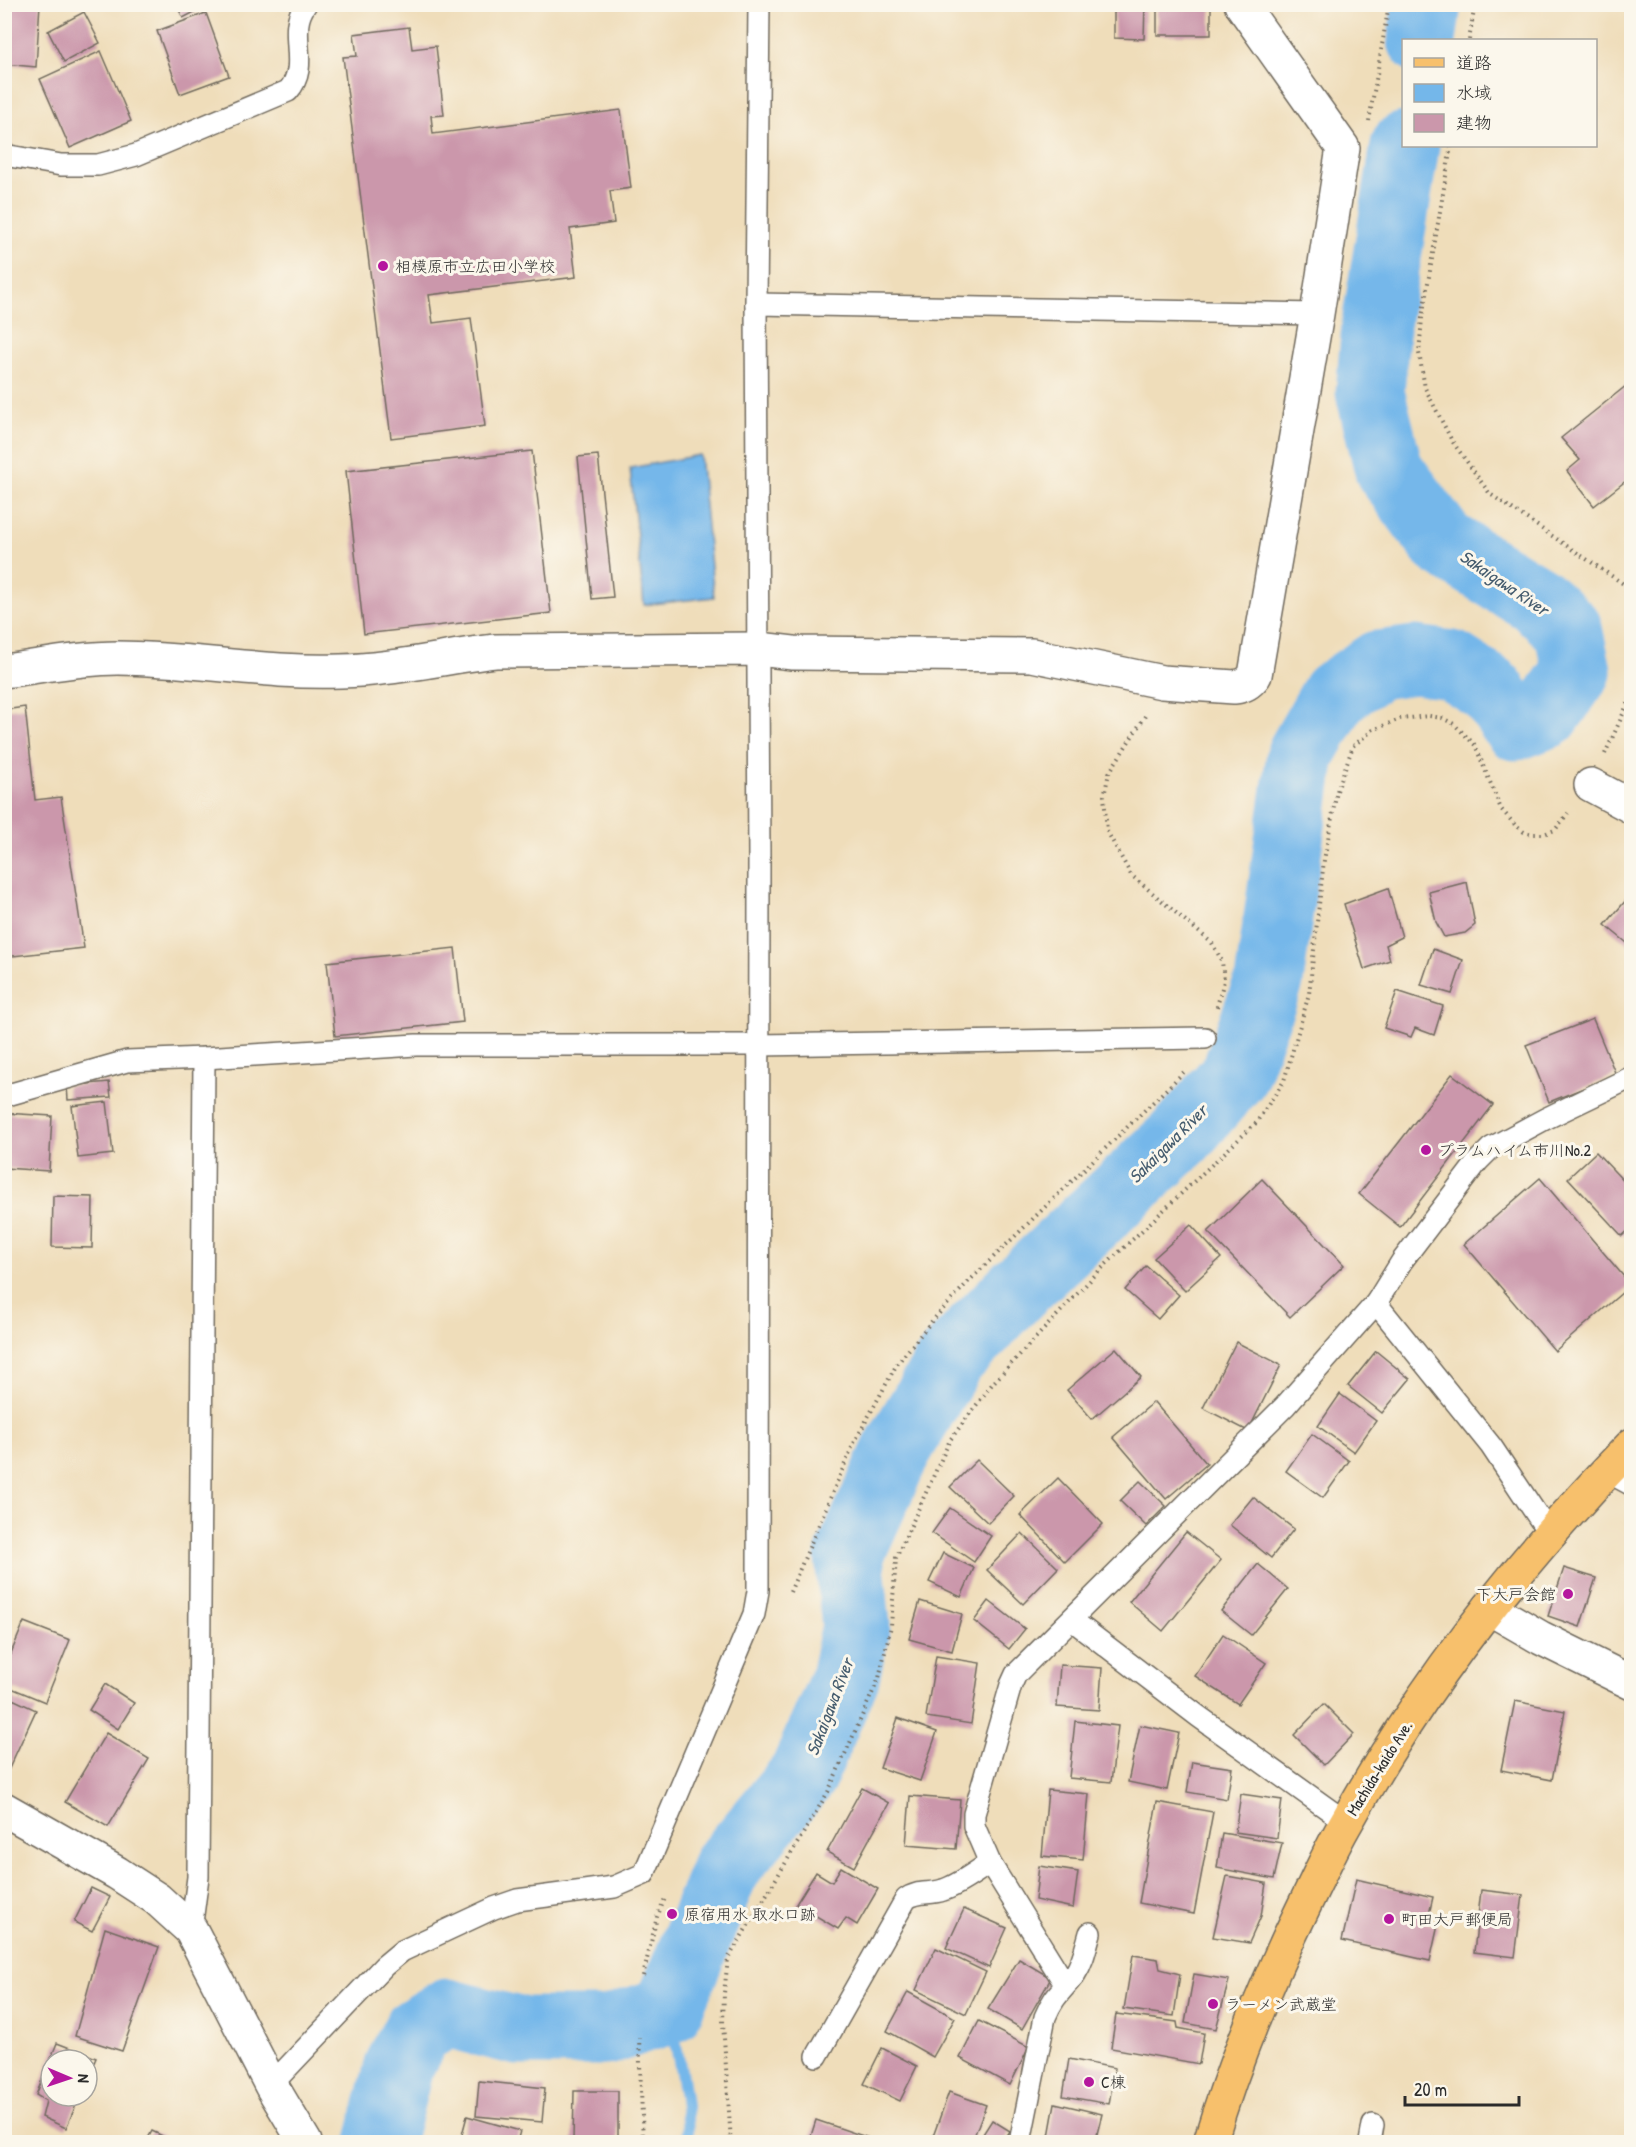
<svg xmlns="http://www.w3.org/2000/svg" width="1636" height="2147" font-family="'Patrick Hand','Klee One',sans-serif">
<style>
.water{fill:#74b7ea;stroke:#50718a;stroke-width:1.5}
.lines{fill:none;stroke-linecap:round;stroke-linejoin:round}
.stream{stroke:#74b7ea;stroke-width:12}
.river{stroke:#74b7ea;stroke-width:69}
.building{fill:#cb97ab}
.lane-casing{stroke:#70695d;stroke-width:24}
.street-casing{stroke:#70695d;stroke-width:36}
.primary-casing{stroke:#70695d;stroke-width:36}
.path{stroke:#70695d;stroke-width:4;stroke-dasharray:1.5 4.5;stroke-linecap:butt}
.lane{stroke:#fff;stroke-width:21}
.street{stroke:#fff;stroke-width:33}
.primary{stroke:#f7c06c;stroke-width:33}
.poi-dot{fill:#b5179e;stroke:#fbf7ec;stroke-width:2}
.labels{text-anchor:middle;stroke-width:6;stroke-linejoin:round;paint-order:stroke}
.poi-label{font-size:16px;fill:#2b2b2b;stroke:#fbf7ec;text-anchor:start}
.street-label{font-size:16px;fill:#2b2b2b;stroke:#fbf7ec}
.water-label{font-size:18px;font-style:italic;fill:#455c6e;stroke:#fbf7ec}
</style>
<rect width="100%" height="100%" fill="#fbf7ec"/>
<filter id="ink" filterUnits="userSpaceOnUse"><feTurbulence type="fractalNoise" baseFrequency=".0167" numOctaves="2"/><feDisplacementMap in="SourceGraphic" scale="12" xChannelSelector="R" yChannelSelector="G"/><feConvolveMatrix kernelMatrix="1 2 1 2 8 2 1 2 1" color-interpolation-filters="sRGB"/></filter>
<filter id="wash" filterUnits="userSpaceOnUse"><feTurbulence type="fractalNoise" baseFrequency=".008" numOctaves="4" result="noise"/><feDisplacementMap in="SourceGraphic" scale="24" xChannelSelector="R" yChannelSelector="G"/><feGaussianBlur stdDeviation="1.35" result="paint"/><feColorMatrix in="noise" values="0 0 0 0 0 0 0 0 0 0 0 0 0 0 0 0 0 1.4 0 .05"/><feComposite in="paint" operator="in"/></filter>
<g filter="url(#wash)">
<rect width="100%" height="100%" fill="#efddba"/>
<!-- water -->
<polygon class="water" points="700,455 714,597 644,605 630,468"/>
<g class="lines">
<!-- stream -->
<path class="stream" d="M 668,2010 C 678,2054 688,2098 688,2142"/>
<!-- river -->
<g class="river">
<polyline points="1422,40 1427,4"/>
<polyline points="380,2142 399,2066 417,2031 447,2013 518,2031 606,2031 668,2010 726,1867 803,1775 845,1678 856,1626 849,1556 897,1450 950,1360 1019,1288 1181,1136 1235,1074 1269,981 1301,754 1335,694 1378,665 1415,660 1452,665 1491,690 1516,726 1547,714 1577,671 1568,629 1535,599 1443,543 1389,470 1370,392 1376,324 1405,146"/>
</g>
</g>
<g id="blocks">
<!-- building -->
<g class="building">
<polygon points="4,4 40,4 36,67 4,64"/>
<polygon points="176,4 210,4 183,18"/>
<polygon points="1114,4 1145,4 1144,39 1114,38"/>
<rect x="1157" y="4" width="54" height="31"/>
<polygon points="84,12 100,43 64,62 48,31"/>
<polygon points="206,13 229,76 180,94 157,31"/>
<polygon points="409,27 412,49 436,46 444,115 431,116 433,134 621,110 631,188 610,191 614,223 570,229 576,277 429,295 433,323 471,318 485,426 391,438 343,57 357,56 354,34"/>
<polygon points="101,51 131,121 70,148 40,79"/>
<polygon points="1632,381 1632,476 1594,506 1567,471 1580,460 1561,438"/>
<polygon points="532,451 551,613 364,634 346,471"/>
<polygon points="598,455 613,597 592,599 578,457"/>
<polygon points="25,707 35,800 61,797 84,948 4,957 4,710"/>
<polygon points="1467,882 1475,925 1465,933 1444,937 1436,922 1429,892"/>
<polygon points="1388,888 1402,937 1386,945 1390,960 1364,969 1344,904"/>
<polygon points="1627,899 1632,903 1632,947 1605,925"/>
<polygon points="455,948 463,1022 335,1036 327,962"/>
<polygon points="1433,949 1463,960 1452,994 1421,985"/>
<polygon points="1397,991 1443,1006 1434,1035 1415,1028 1411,1037 1384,1028"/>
<polygon points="1593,1019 1616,1075 1549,1102 1526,1045"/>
<polygon points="1452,1074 1493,1105 1400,1227 1359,1194"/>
<polygon points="109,1082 111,1097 68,1100 67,1086"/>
<polygon points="107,1102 113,1154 78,1158 72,1106"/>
<polygon points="4,1113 52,1116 49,1171 4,1168"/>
<polygon points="1596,1152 1632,1190 1632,1227 1622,1236 1568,1178"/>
<polygon points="1540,1178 1631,1285 1555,1351 1464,1244"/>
<polygon points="1262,1179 1344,1265 1290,1317 1208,1232"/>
<polygon points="53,1196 93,1197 92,1248 52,1247"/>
<polygon points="1191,1225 1221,1258 1185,1291 1154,1258"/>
<polygon points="1146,1266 1179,1295 1158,1319 1125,1290"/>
<polygon points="1236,1342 1281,1365 1248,1431 1203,1408"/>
<polygon points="1116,1348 1141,1377 1092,1419 1067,1390"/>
<polygon points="1376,1351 1410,1379 1382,1413 1348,1386"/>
<polygon points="1340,1394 1376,1421 1354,1452 1318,1426"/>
<polygon points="1154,1402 1207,1464 1166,1499 1113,1437"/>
<polygon points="1312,1434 1349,1461 1323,1498 1286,1471"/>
<polygon points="977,1460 1014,1496 988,1523 950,1487"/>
<polygon points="1058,1478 1103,1524 1065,1562 1020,1515"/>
<polygon points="1140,1481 1166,1506 1146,1526 1120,1501"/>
<polygon points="1253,1497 1294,1529 1271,1558 1230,1525"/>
<polygon points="950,1508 991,1536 974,1562 932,1533"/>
<polygon points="1186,1532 1221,1560 1163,1631 1129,1602"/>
<polygon points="1022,1533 1058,1568 1023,1604 987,1570"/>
<polygon points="943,1553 974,1568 961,1597 929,1582"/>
<polygon points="1258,1564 1288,1589 1251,1635 1221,1611"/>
<polygon points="1564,1568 1596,1578 1580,1627 1548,1616"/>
<polygon points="920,1601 962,1614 952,1651 909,1639"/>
<polygon points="989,1601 1025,1629 1009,1649 974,1621"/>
<polygon points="24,1622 70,1640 45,1702 4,1685 4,1670"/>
<polygon points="1223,1634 1266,1663 1238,1704 1195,1676"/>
<polygon points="936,1656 980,1663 971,1724 926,1717"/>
<polygon points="1060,1665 1102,1668 1099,1710 1057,1707"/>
<polygon points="105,1684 134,1703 118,1729 89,1710"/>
<polygon points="4,1695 36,1710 6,1775 4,1774"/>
<polygon points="1515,1701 1565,1711 1552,1780 1501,1770"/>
<polygon points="1324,1704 1354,1734 1324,1765 1294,1735"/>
<polygon points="898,1718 937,1732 920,1781 880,1768"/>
<polygon points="1075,1721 1118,1726 1111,1782 1069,1778"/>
<polygon points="1140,1725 1179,1733 1167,1790 1128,1782"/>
<polygon points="106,1733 149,1759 108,1827 65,1802"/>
<polygon points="1192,1762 1232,1768 1227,1799 1187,1792"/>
<polygon points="862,1788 889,1803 854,1867 827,1852"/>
<polygon points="1048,1790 1089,1794 1083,1860 1042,1856"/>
<polygon points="1241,1794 1282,1800 1277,1838 1235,1832"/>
<polygon points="910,1796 960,1800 956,1849 906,1845"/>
<polygon points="1157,1802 1213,1812 1194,1914 1139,1903"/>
<polygon points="1222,1833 1282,1843 1274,1879 1217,1868"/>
<polygon points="1039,1866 1078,1872 1073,1908 1035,1900"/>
<polygon points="841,1867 878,1889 857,1925 846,1918 838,1929 796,1904 816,1872 832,1882"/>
<polygon points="1227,1876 1266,1883 1261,1916 1249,1943 1213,1937"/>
<polygon points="1356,1879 1433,1897 1427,1923 1438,1925 1430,1961 1342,1941"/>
<polygon points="91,1888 110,1897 92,1931 74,1922"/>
<polygon points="1481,1890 1523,1895 1515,1957 1474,1952"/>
<polygon points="964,1909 1007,1928 989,1968 946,1948"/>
<polygon points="105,1928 159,1947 122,2051 75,2036"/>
<polygon points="936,1948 986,1972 966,2014 916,1990"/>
<polygon points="1133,1955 1158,1959 1160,1969 1180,1974 1174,2016 1124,2009"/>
<polygon points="1019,1959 1051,1978 1022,2029 988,2009"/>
<polygon points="1194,1974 1229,1980 1216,2029 1185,2023"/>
<polygon points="908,1992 955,2018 933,2057 887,2031"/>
<polygon points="1116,2014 1177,2022 1178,2028 1204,2033 1199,2064 1111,2048"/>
<polygon points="979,2021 1029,2047 1010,2085 960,2058"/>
<polygon points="57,2043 96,2058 87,2079 87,2060 51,2060 51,2096 80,2096 66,2128 42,2117 46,2101 36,2095"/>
<polygon points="882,2048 917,2066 900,2101 864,2084"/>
<polygon points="1069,2059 1115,2068 1109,2104 1063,2096"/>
<polygon points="479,2081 545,2088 542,2122 476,2116"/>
<polygon points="574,2091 618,2091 618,2142 573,2142"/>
<polygon points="949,2092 986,2105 972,2142 931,2142"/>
<polygon points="1055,2103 1102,2114 1095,2142 1048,2142"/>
<polygon points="467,2116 520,2131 517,2142 460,2142"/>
<polygon points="816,2120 878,2141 878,2142 809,2142"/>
<polygon points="992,2120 1010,2131 1003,2142 978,2142"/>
<polygon points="152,2131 175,2142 146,2142"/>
</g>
</g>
</g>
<g filter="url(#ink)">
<use href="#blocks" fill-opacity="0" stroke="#70695d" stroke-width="1.5"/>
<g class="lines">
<defs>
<g id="lane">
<path d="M 4,155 L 61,165 L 98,165 L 136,155 L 288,91 C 312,65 285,31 306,4"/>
<polyline points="756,304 759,4"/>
<polyline points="4,1096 127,1061 204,1058 416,1045 759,1045 1205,1038"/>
<polyline points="1376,1303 1491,1446 1549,1533"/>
<polyline points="1606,1471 1632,1485"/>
<polyline points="1072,1620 1198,1716 1346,1822"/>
<polyline points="191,1930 198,1877 204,1058"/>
<polyline points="1065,1984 990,1863 974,1826 974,1814 1011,1685 1016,1674 1285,1406 1376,1303 1402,1261 1478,1161 1491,1148 1545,1119 1632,1077"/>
<path d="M 817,2056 L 906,1899 C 918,1890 929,1895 943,1890 C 959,1885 975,1872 990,1863"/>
<polyline points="271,2085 384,1966 402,1951 494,1908 517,1900 614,1887 644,1874 754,1614 758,1591 759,862 756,304 1317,314"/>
<path d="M 1020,2142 L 1045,2017 C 1054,1995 1062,1991 1075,1974 C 1083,1962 1086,1947 1090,1933"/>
<polyline points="1370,2142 1373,2125"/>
</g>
<g id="street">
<path d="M 4,671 C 42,666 80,658 118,658 C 192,658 266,674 341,671 C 393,670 443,657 495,651 L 759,649 L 793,653 L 1032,655 L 1162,682 L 1234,687 C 1244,686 1249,683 1255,675 L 1317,314 L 1343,148 L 1241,4"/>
<polyline points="1591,785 1632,807"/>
<polyline points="1489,1608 1541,1638 1632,1683"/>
<polyline points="4,1809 117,1873 157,1899 191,1930 271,2085 305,2142"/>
</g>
<path id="primary" d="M 1210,2142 C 1234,2061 1267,1982 1304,1906 C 1318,1878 1331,1848 1347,1821 C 1423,1683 1522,1558 1632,1445"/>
</defs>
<!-- lane casing -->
<use href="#lane" class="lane-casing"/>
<!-- street casing -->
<use href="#street" class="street-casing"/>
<!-- primary casing -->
<use href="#primary" class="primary-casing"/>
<!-- path -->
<g class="path">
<polyline points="1469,40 1475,4"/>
<polyline points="1369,121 1389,4"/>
<polyline points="1451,146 1422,318 1419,353 1425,388 1452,441 1490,494 1625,585 1632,598"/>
<polyline points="1145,716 1109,773 1104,796 1107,831 1131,875 1212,943 1222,961 1224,981 1216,1010"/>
<polyline points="1605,754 1632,694"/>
<polyline points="790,1592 853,1445 897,1364 931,1322 970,1280 1186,1070"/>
<polyline points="643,1976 657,1917 666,1896"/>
<polyline points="639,2037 643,2142"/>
<polyline points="731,2142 723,2023 724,1993 728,1959 828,1792 879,1678 891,1626 896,1558 950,1440 993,1383 1098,1272 1256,1123 1284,1081 1309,994 1324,860 1337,791 1353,746 1373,730 1400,719 1429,716 1442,718 1454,724 1475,745 1501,809 1516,826 1524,832 1533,834 1544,834 1555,830 1568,813"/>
</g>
<!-- lane -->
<use href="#lane" class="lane"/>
<!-- street -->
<use href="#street" class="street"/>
<!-- primary -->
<use href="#primary" class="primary"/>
</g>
</g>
<!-- markers -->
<g class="poi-dot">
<circle cx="383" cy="266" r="6"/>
<circle cx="1426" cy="1150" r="6"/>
<circle cx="1568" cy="1594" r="6"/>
<circle cx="672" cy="1914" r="6"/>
<circle cx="1389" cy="1919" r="6"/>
<circle cx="1213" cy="2004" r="6"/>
<circle cx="1089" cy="2082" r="6"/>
</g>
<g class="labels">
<!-- poi labels -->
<g class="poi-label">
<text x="395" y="272">相模原市立広田小学校</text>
<text x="1438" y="1156">プラムハイム市川No.2</text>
<text x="1556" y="1600" text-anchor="end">下大戸会館</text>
<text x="684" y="1920">原宿用水 取水口跡</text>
<text x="1401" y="1925">町田大戸郵便局</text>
<text x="1225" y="2010">ラーメン武蔵堂</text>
<text x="1101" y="2088">C棟</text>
</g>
<!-- street labels -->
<g class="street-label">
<text transform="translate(1379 1768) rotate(-58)" y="6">Machida-kaido Ave.</text>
</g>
<!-- water labels -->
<g class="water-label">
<text transform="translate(1504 583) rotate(34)" y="6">Sakaigawa River</text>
<text transform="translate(1168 1144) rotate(-45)" y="6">Sakaigawa River</text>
<text transform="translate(830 1707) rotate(-69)" y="6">Sakaigawa River</text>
</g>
</g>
<!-- margin -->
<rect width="1636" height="2147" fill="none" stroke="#fbf7ec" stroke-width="24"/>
<!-- legend -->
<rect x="1402" y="39" width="195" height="108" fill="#fbf7ec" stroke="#a8a59f" stroke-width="1.5"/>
<rect x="1414" y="58" width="30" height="9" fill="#f7c06c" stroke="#a8a59f" stroke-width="1.5"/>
<text x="1456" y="69" font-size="18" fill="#2b2b2b">道路</text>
<rect x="1414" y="84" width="30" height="18" fill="#74b7ea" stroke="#a8a59f" stroke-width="1.5"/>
<text x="1456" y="99" font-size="18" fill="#2b2b2b">水域</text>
<rect x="1414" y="114" width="30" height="18" fill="#cb97ab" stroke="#a8a59f" stroke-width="1.5"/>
<text x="1456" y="129" font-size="18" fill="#2b2b2b">建物</text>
<!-- north arrow -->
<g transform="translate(69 2078) rotate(92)"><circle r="28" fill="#fbf7ec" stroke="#a8a59f" stroke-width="1.5"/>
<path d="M0-4.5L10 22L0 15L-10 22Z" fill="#b5179e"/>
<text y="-9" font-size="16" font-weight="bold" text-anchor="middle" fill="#2b2b2b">N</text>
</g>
<!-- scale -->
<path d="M1405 2096v9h114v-9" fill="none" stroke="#2b2b2b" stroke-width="3"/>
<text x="1414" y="2096" font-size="18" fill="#2b2b2b" stroke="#fbf7ec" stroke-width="4.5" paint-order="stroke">20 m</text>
</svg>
